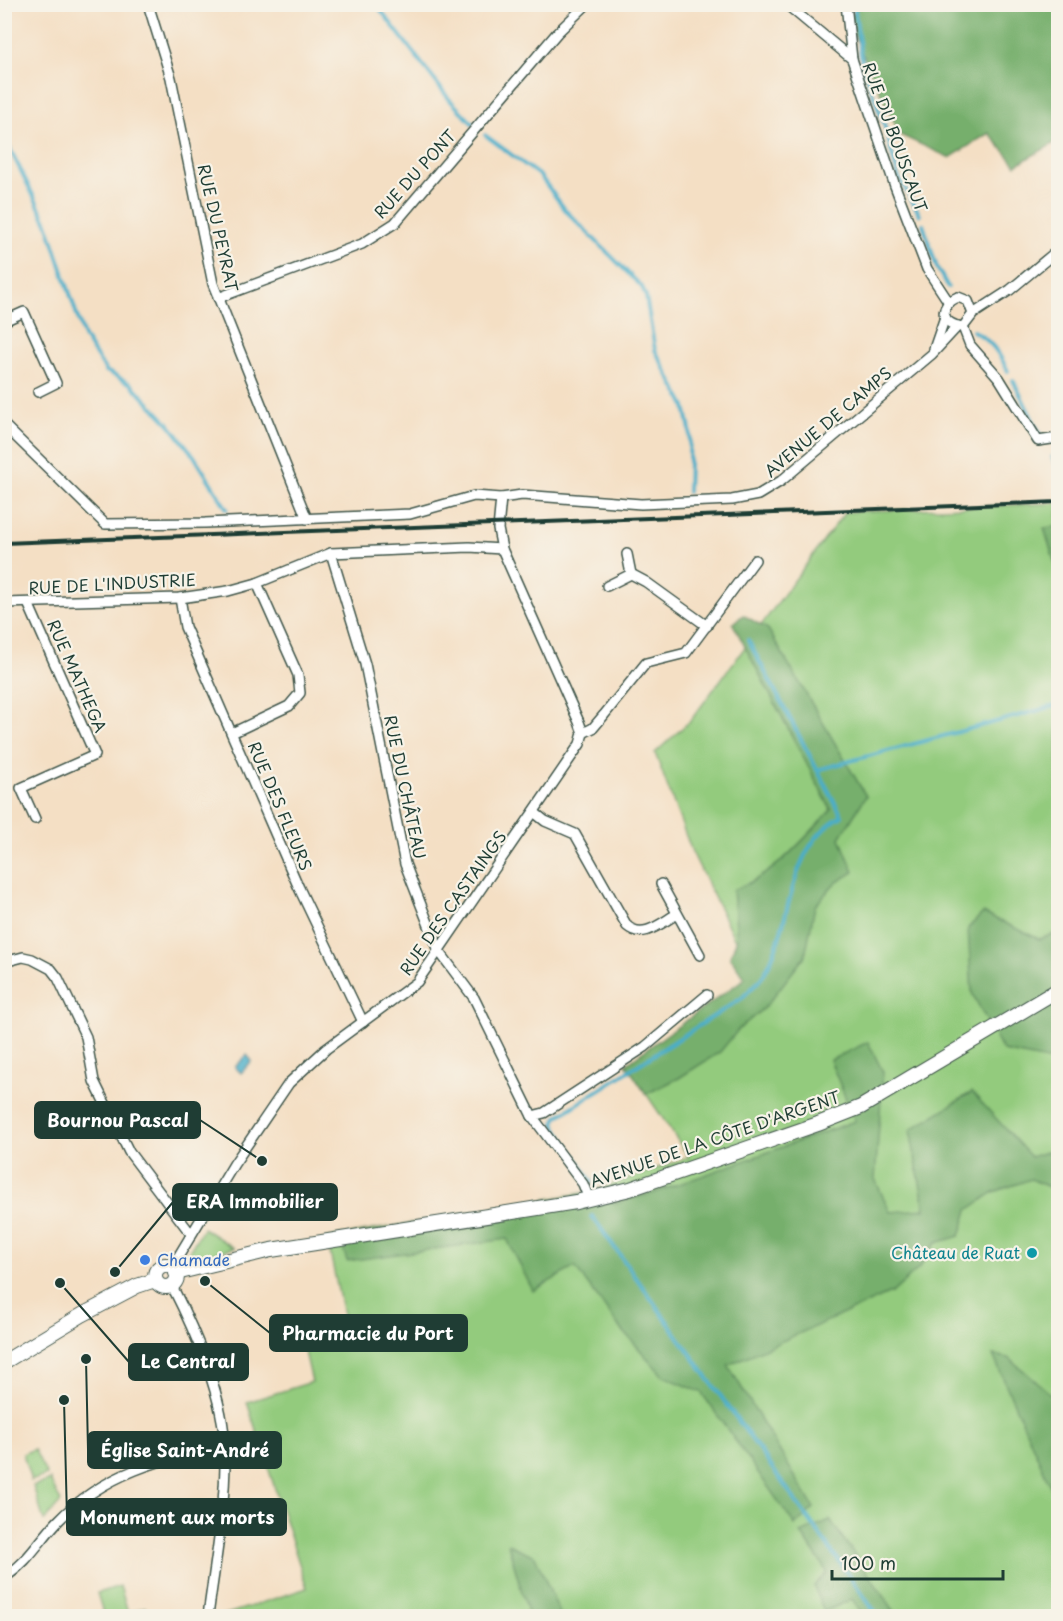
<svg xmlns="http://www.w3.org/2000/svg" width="1063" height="1621" font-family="'Playpen Sans',sans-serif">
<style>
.green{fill:#93cb7d;stroke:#598458;stroke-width:1.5}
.forest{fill:#76af6c;stroke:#4a7650;stroke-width:1.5}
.water{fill:#49aec9;stroke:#34767e;stroke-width:1.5}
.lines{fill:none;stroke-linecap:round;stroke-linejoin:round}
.stream{stroke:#49aec9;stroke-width:4}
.minor-casing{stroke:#3f554a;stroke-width:12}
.secondary-casing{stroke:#3f554a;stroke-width:16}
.minor{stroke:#fff;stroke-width:9}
.secondary{stroke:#fff;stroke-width:14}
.rail{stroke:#1f3d34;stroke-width:4}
.culture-dot{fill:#0f9aa8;stroke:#f7f3e8;stroke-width:2}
.shop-dot{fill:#3f7fe0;stroke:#f7f3e8;stroke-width:2}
.labels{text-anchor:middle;stroke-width:4.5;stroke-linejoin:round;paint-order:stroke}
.street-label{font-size:16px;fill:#1f3d34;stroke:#f7f3e8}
.culture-label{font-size:16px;fill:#0d838f;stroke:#f7f3e8;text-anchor:end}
.shop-label{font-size:16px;fill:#366cbe;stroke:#f7f3e8;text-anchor:start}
.leader{fill:none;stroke:#1f3d34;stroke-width:2}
.callout-dot{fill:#1f3d34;stroke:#f7f3e8;stroke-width:2}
.callout{fill:#1f3d34;stroke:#1f3d34;stroke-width:2}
.callout-label{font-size:18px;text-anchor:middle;font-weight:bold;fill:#fff}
</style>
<rect width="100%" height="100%" fill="#f7f3e8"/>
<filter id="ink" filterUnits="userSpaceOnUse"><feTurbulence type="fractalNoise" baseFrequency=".0167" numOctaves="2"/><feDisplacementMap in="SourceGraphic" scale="12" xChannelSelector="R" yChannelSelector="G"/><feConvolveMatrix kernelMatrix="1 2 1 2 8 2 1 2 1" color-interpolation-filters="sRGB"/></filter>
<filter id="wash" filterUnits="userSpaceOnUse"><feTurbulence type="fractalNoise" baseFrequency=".008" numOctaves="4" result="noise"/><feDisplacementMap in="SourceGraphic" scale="24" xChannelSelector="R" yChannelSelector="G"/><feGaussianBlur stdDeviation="1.35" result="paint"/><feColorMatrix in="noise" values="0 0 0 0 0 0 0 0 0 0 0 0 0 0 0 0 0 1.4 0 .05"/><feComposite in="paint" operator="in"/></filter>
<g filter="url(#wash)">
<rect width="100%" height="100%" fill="#f4dfc4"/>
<!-- green -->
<g class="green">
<polygon points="1058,503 1058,1616 221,1616 307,1588 247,1402 312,1382 301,1334 345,1324 327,1238 593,1191 689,1157 626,1064 753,977 692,852 655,753 691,720 845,512"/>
<polygon points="203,1228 234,1248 189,1260 187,1255"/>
<polygon points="34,1449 47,1475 31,1481 23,1454"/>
<polygon points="50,1480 61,1502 44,1521 33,1486"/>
<polygon points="120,1586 128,1613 145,1607 148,1616 104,1616 97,1593"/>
</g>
<!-- forest -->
<g class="forest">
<polygon points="859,5 1058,5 1058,141 1016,165 989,133 950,158 900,135 847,20"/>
<polygon points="1058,526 1058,573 1044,528"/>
<path d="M 743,615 L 768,629 L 866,796 L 840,838 L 854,872 L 834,884 L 815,906 L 805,956 L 766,1006 L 738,1030 L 720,1052 L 679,1078 L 646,1094 L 626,1064 L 745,978 L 730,957 L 737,939 L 733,890 C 775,875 801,842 831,810 L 733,624 Z"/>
<polygon points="983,913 1039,939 1058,933 1058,1074 1052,1061 1003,1051 972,993 968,928"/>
<polygon points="868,1042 883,1072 875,1179 890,1212 925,1209 910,1130 972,1092 1031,1157 1058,1148 1058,1191 1031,1179 994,1192 968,1210 960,1236 936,1243 920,1267 893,1292 728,1365 814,1508 795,1525 701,1392 663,1376 618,1325 575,1267 533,1291 507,1239 347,1261 339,1236 593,1191 615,1203 654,1193 855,1121 830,1060"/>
<polygon points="993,1355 1009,1358 1054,1397 1058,1397 1058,1504"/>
<polygon points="830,1520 898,1616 864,1616 852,1599 824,1612 814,1586 827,1572 801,1533"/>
<polygon points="508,1544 535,1556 561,1616 529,1616"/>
</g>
<!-- water -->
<polygon class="water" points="247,1055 252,1061 241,1073 235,1067"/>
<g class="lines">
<!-- stream -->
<g class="stream">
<polyline points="376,4 449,99 473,124"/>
<polyline points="854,4 862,64 884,124 898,176 920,215"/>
<polyline points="485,135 540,176 567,212 642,287 646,297 655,350 685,406 690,430 688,492"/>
<polyline points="4,137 47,223 84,337 106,371 131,384 169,424 194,456 227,509"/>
<polyline points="923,224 937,268 948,287"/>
<path d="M 973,331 C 991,340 999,353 1008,371"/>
<polyline points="1013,380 1040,434"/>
<polyline points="1052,457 1058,469"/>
<polyline points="817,770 1058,705"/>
<path d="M 592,1182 L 554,1124 L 557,1117 L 742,998 C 749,990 758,984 764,974 C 794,924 784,848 842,816 L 748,640"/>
<polyline points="592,1216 878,1616"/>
</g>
</g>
</g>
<g filter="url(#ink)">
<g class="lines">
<defs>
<g id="minor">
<polyline points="148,4 171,78 213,284 307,519"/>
<polyline points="786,4 852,59 895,186 927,269 948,301"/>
<polyline points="846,4 852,59"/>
<polyline points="218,298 362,244 395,223 557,33 587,4"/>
<path d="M 973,314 L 968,301 L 958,297 C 937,306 941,325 963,327 L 973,314 L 1010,290 L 1058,250"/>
<polyline points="4,321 24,312 56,383 38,392"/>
<polyline points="963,327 970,345 999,378 1038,441 1058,438"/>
<polyline points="934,349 945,317"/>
<polyline points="4,425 105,524 205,523 410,514 474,496 501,498 522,495 641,504 732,500 758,495 781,481 932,354 958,326"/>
<polyline points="331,553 365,664 405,864 439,951 474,998 532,1116 583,1184 589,1199"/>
<polyline points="627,554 631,574"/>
<polyline points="631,574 646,582 707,626"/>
<polyline points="607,586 631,574"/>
<polyline points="180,598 185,627 299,888 363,1022"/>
<polyline points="4,603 180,598 228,591 257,583 331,553 469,547 502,549"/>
<polyline points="28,603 95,755 21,788 35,819"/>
<polyline points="232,733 289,706 300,693 298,675 257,583"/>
<polyline points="583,733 593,728 604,715 646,663 686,653 755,560"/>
<path d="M 535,813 L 545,821 L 575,834 L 627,926 C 643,940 661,923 677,914"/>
<polyline points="661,884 700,955"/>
<polyline points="4,962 23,957 32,959 51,969 58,978 86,1037 94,1081 129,1152 191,1234"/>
<polyline points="532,1116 544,1113 645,1047 707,995"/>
<polyline points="172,1267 234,1164 289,1083 326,1049 417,982 580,744 583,733 579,722 502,549 498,529 501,498"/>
<path d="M 172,1286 C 195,1331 225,1400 225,1451 C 226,1506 215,1562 208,1616"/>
<path d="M 4,1578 C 28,1562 39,1541 58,1521 C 100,1477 165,1453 225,1451"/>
</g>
<g id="secondary">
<circle cx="166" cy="1276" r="11"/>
<polyline points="176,1273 271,1250 576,1202 630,1189 818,1124 861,1107 1058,990"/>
<polyline points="4,1362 82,1315 137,1286 155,1280"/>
</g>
</defs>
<!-- minor casing -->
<use href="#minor" class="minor-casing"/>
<!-- secondary casing -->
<use href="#secondary" class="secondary-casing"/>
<!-- minor -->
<use href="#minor" class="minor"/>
<!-- secondary -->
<use href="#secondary" class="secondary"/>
<!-- rail -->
<polyline class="rail" points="4,543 1058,502"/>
</g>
</g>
<!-- markers -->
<circle class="culture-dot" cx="1032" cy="1253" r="6"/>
<circle class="shop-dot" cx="145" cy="1260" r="6"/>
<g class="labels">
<!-- street labels -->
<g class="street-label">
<text transform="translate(895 137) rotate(70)" y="6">RUE DU BOUSCAUT</text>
<text transform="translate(415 174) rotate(-48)" y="6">RUE DU PONT</text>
<text transform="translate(218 228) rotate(77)" y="6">RUE DU PEYRAT</text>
<text transform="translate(828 422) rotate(-40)" y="6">AVENUE DE CAMPS</text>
<text transform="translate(112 584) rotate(-3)" y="6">RUE DE L'INDUSTRIE</text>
<text transform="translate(77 676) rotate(66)" y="6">RUE MATHEGA</text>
<text transform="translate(405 787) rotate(78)" y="6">RUE DU CHÂTEAU</text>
<text transform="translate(280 806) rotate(67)" y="6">RUE DES FLEURS</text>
<text transform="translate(453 903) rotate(-55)" y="6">RUE DES CASTAINGS</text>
<text transform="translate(715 1139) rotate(-19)" y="6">AVENUE DE LA CÔTE D'ARGENT</text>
</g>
<!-- culture labels -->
<g class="culture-label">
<text x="1020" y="1259">Château de Ruat</text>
</g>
<!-- shop labels -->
<g class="shop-label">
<text x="157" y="1266">Chamade</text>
</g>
</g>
<!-- callouts -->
<path class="leader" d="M262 1161L200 1120M115 1272L173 1202M205 1281L270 1333M60 1283L129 1362M86 1359L88 1450M64 1400L67 1517"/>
<g class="callout-dot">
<circle cx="262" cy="1161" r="6"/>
<circle cx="115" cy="1272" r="6"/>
<circle cx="205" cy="1281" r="6"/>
<circle cx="60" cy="1283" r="6"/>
<circle cx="86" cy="1359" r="6"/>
<circle cx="64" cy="1400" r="6"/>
</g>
<g class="callout">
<rect x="35" y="1102" width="165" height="36" rx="6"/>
<rect x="173" y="1184" width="164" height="36" rx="6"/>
<rect x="270" y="1315" width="197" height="36" rx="6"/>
<rect x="129" y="1344" width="119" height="36" rx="6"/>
<rect x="88" y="1432" width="193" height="36" rx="6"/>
<rect x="67" y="1499" width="219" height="36" rx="6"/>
</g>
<g class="callout-label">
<text x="118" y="1127">Bournou Pascal</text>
<text x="255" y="1208">ERA Immobilier</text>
<text x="368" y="1340">Pharmacie du Port</text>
<text x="188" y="1368">Le Central</text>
<text x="185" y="1457">Église Saint-André</text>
<text x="177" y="1524">Monument aux morts</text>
</g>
<!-- margin -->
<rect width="1063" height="1621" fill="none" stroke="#f7f3e8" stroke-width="24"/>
<!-- scale -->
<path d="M832 1570v9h171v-9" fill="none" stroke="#1f3d34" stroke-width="3"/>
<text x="841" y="1570" font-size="18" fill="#1f3d34" stroke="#f7f3e8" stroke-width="4.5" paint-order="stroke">100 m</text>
</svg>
